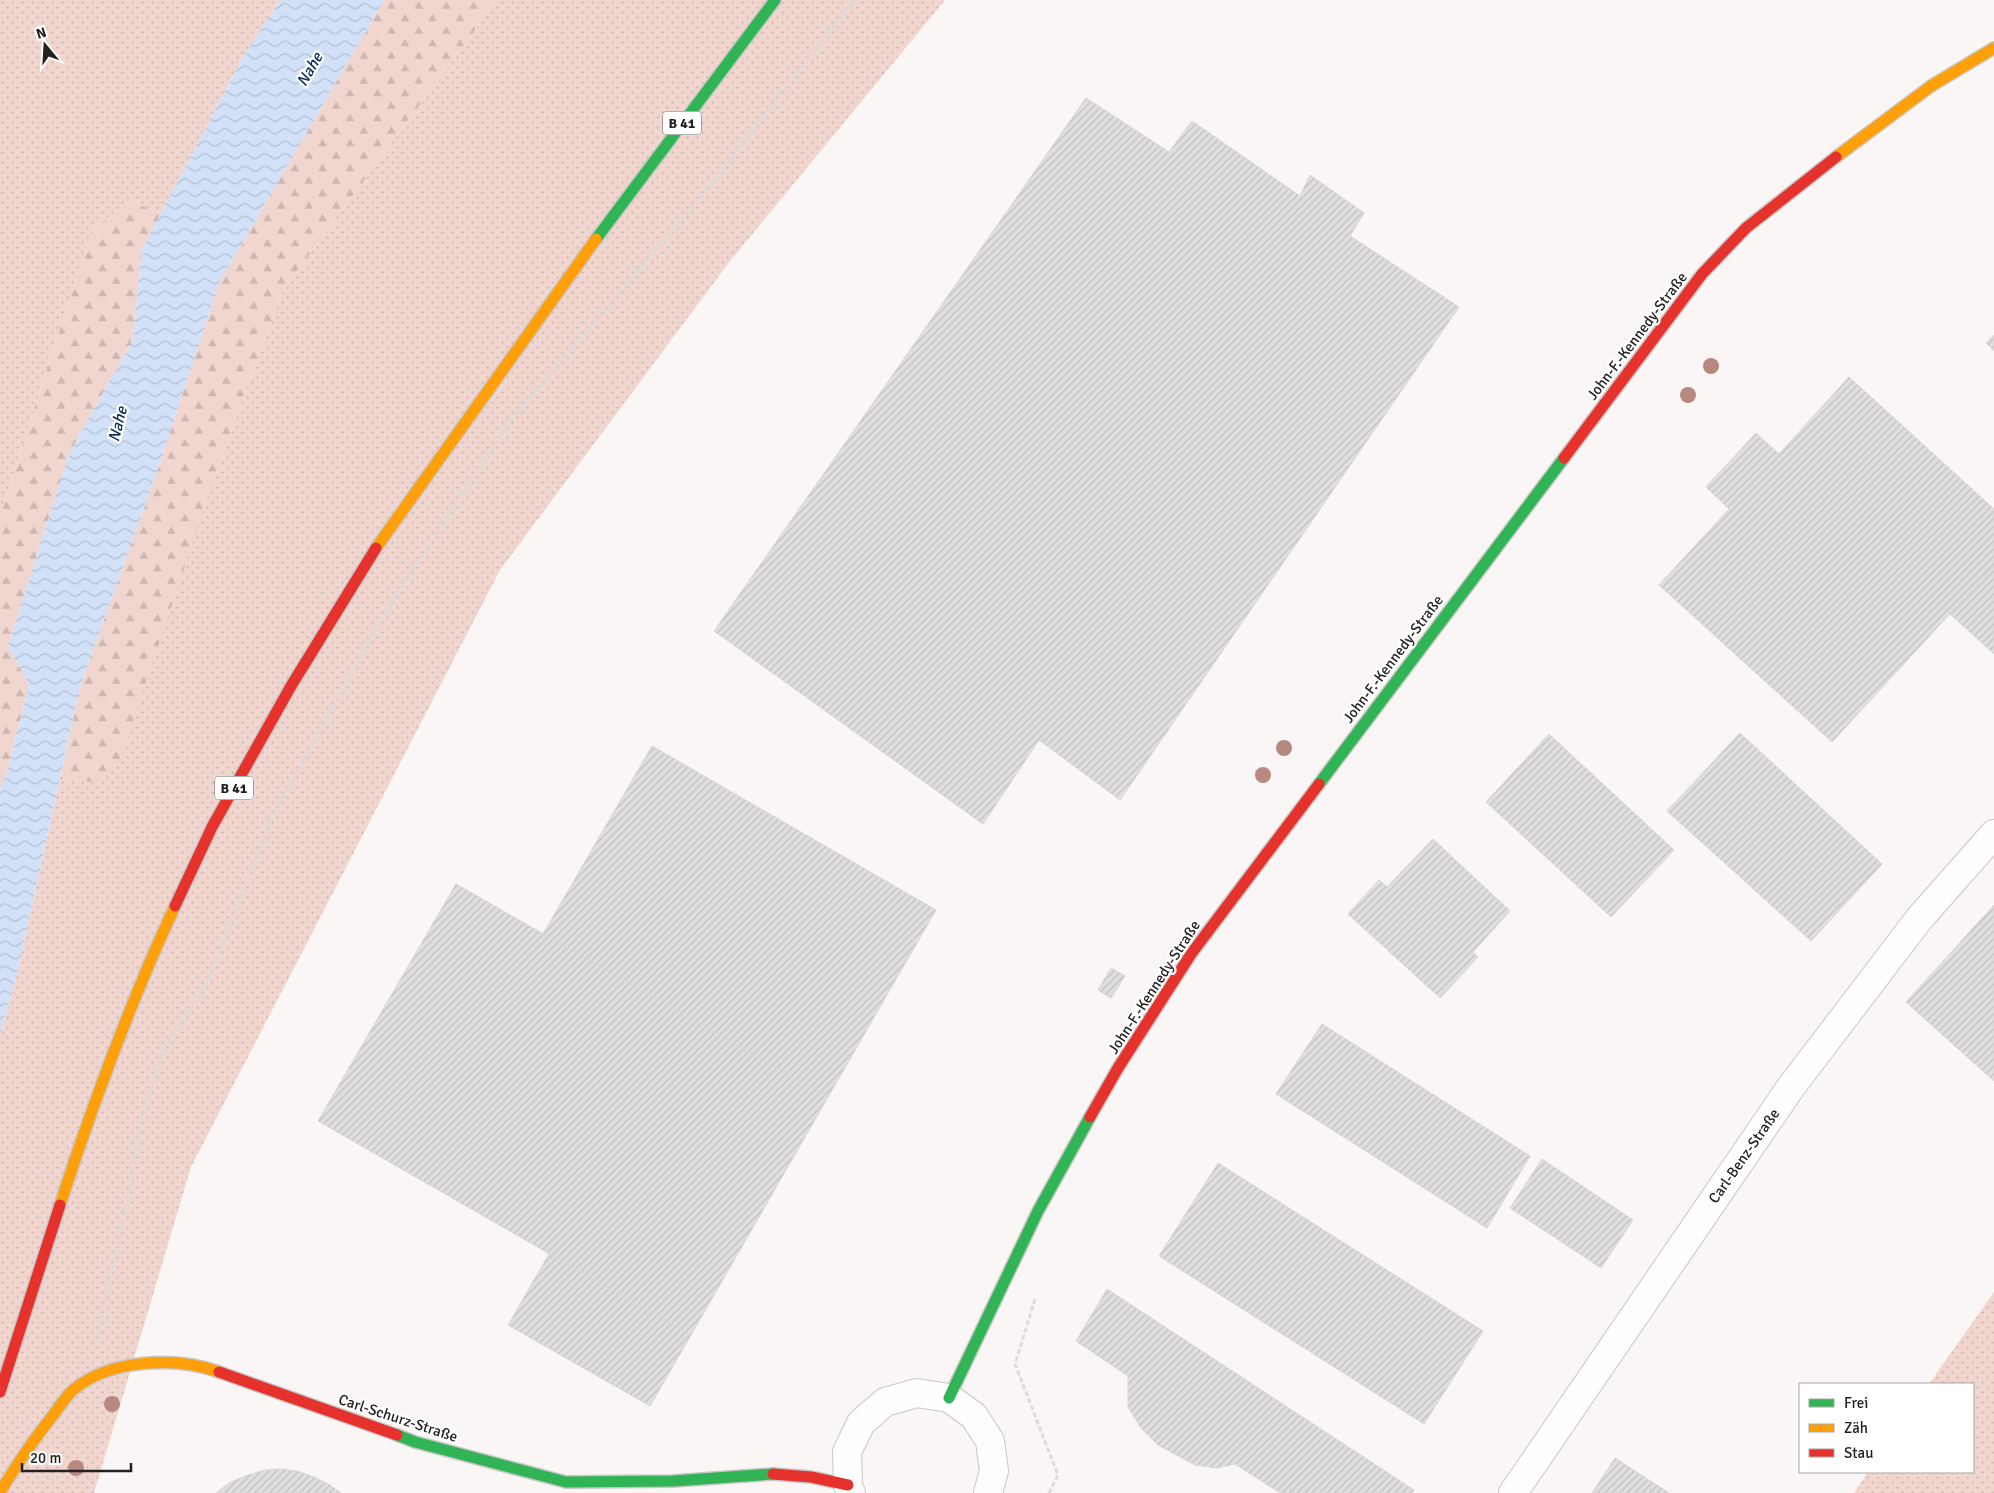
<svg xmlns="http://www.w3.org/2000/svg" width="1994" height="1493" font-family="Signika,sans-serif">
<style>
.grass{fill:url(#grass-dots)}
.forest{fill:url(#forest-firs)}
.water{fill:url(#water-waves)}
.building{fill:url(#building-hatch);stroke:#d7d6d5}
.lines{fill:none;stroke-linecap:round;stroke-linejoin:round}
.street-casing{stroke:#c9c7c6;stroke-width:30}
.fast-casing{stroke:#c9c7c6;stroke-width:14}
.slow-casing{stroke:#c9c7c6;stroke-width:14}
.jam-casing{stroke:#c9c7c6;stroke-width:14}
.path{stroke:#dbdbdb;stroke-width:3;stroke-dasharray:5 2.5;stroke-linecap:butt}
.street{stroke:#fefefe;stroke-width:28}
.fast{stroke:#30b455;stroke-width:11}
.slow{stroke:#ff9f0a;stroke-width:11}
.jam{stroke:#e5322d;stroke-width:11}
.tree{fill:#b7887f}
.labels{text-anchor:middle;stroke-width:4.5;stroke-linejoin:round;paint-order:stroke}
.shield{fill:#fff;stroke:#646463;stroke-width:1}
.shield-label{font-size:14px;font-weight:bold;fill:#222120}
.street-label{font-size:15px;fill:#222120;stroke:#fff}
.water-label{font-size:16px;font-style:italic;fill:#082959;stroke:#fff}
</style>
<defs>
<pattern id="grass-dots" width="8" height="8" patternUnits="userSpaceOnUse" patternTransform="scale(1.25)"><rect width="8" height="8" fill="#f1d6cf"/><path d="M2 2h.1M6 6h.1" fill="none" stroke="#ceb7b1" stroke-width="1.8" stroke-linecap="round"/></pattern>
<pattern id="forest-firs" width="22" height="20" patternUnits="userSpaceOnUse" patternTransform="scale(1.25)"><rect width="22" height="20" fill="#f1d6cf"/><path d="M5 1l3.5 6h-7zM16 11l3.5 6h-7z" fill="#ceb7b1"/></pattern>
<pattern id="water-waves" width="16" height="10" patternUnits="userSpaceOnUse" patternTransform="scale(1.25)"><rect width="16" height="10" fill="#d2e1f8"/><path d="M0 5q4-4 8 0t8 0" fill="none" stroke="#b4c1d4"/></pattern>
<pattern id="building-hatch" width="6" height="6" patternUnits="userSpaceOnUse" patternTransform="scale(1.25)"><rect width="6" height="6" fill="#e0dede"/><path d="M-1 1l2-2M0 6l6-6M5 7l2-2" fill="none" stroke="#c0bebe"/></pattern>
</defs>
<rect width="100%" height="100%" fill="#f9f6f5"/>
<!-- grass -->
<g class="grass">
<polygon points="0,0 280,0 244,55 161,213 129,201 93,230 49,362 0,518"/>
<polygon points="497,0 945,0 730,261 500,570 191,1167 94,1493 0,1493 0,1034 16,978 60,779 93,782 216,472 283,290"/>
<polygon points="1994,1292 1994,1493 1854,1493 1868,1472 1973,1472 1973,1384 1929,1384"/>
</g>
<!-- forest -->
<g class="forest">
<polygon points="384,0 497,0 283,290 216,472 120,761 93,782 60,779 80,687 158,469 219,283"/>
<polygon points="129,201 161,213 142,249 133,339 69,454 8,646 29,685 7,772 0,789 0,518 49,362 93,230"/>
</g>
<!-- water -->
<polygon class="water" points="280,0 384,0 219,283 158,469 80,687 16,978 0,1034 0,789 7,772 29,685 8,646 69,454 133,339 142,249 244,55"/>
<!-- building -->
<g class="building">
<polygon points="1086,98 1169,152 1192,121 1300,196 1310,175 1364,213 1350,236 1459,307 1120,800 1039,740 983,824 714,631"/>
<polygon points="1994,335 1994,351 1986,343"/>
<polygon points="1849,377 1994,509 1994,566 1832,742 1659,585 1729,509 1706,487 1756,433 1779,454"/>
<polygon points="1994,566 1994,654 1950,614"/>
<polygon points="1740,733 1882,864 1811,941 1667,811"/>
<polygon points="1549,734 1674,850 1611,917 1486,802"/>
<polygon points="652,746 936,910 828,1097 543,934"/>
<polygon points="1433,839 1510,911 1473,952 1478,957 1440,998 1348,914 1379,880 1387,887"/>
<polygon points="456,884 828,1097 691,1335 318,1121"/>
<polygon points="1994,905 1994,1081 1906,1002"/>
<polygon points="1111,968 1125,976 1111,998 1098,990"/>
<polygon points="1322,1024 1530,1156 1487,1228 1276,1094"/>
<polygon points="1542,1159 1633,1220 1601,1268 1510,1208"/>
<polygon points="1218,1163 1483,1331 1424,1424 1159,1256"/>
<polygon points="549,1254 691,1335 650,1406 508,1325"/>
<polygon points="1107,1289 1414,1490 1412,1493 1280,1493 1235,1464 1217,1468 1195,1465 1158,1445 1141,1428 1128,1407 1128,1376 1076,1341"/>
<polygon points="1615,1458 1669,1493 1592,1493"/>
<polygon points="279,1469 297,1471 314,1477 330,1485 341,1493 216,1493 229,1483 245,1476 265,1470"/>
</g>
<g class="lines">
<defs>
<g id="street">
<polyline points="851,1493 848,1485 847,1452 861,1423 885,1402 917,1393 949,1398 974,1416 990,1441 994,1471 988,1493"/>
<polyline points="1513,1493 1791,1087 1919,919 1994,834"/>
</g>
<g id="fast">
<polyline points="596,239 775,0"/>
<polyline points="1319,784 1564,458"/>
<polyline points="949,1398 1038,1211 1090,1117"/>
<polyline points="397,1435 415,1442 566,1482 673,1481 773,1474"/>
</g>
<g id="slow">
<polyline points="1836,157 1931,86 1994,48"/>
<polyline points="376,548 596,239"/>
<path d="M 60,1205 C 93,1103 130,1003 175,906"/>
<path d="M 0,1492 C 17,1464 34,1439 54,1414 C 60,1406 66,1396 73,1390 C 110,1359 176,1356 219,1372"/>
</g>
<g id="jam">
<polyline points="1564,458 1702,274 1746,228 1836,157"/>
<polyline points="175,906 212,827 291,686 376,548"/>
<polyline points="1090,1117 1118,1068 1191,954 1319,784"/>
<polyline points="219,1372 397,1435"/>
<polyline points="0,1392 60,1205"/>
<polyline points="773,1474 811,1477 848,1485"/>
</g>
</defs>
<!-- street casing -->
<use href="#street" class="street-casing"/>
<!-- fast casing -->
<use href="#fast" class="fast-casing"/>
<!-- slow casing -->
<use href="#slow" class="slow-casing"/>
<!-- jam casing -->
<use href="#jam" class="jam-casing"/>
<!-- path -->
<g class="path">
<polyline points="1035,1299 1015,1364 1058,1475 1049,1493"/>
<polyline points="99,1341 102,1311 128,1202 139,1129 163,1050 208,980 272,817 387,609 511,420 707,190 854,0"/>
</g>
<!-- street -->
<use href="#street" class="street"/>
<!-- fast -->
<use href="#fast" class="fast"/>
<!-- slow -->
<use href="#slow" class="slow"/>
<!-- jam -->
<use href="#jam" class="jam"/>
</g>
<!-- trees -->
<g class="tree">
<circle cx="1711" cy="366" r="8"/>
<circle cx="1688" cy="395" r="8"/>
<circle cx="1284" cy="748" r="8"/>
<circle cx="1263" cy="775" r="8"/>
<circle cx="112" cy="1404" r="8"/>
<circle cx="76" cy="1468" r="8"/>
</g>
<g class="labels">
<!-- shield labels -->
<g class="shield">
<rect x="663" y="111.5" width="38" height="23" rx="4"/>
<rect x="215" y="776.5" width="38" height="23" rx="4"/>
</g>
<g class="shield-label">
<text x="682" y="128">B 41</text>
<text x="234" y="793">B 41</text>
</g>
<!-- street labels -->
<g class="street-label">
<text transform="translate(1637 336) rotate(-53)" y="5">John-F.-Kennedy-Straße</text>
<text transform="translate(1393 659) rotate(-53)" y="5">John-F.-Kennedy-Straße</text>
<text transform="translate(1154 987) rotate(-57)" y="5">John-F.-Kennedy-Straße</text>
<text transform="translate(1744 1156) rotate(-55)" y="5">Carl-Benz-Straße</text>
<text transform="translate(398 1418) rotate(18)" y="5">Carl-Schurz-Straße</text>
</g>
<!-- water labels -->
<g class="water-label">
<text transform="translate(309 69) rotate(-60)" y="6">Nahe</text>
<text transform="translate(117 424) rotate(-76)" y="6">Nahe</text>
</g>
</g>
<!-- legend -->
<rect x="1799" y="1383" width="175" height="90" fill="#ffffff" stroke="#a7a6a6"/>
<rect x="1809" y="1399" width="25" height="8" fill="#30b455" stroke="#a7a6a6"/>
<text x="1844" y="1408" font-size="15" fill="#222120">Frei</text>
<rect x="1809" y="1424" width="25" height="8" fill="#ff9f0a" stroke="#a7a6a6"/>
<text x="1844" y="1433" font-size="15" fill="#222120">Zäh</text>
<rect x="1809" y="1449" width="25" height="8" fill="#e5322d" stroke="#a7a6a6"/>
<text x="1844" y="1458" font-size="15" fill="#222120">Stau</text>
<!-- north arrow -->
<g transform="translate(45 45) rotate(342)" stroke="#ffffff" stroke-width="4" paint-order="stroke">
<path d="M0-4L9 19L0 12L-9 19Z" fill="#222120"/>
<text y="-8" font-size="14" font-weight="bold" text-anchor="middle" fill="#222120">N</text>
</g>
<!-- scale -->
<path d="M22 1463v8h109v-8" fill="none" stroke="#222120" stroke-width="2.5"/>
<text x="30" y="1463" font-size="15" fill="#222120" stroke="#ffffff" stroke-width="4" paint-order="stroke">20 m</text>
</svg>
